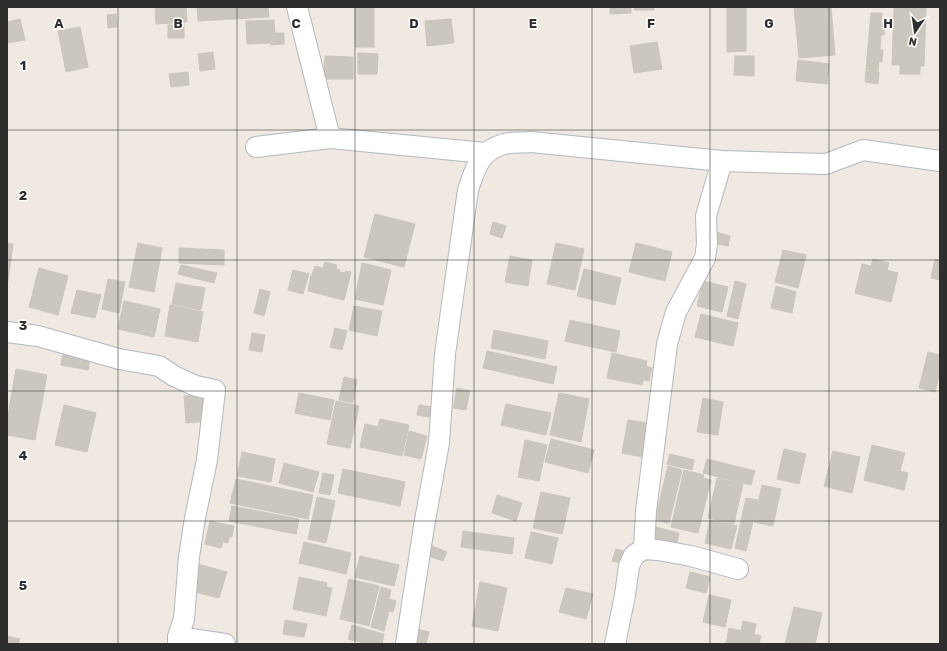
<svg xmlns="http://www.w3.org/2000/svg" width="947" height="651" font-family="Rubik,sans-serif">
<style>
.building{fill:#cbc7bf;stroke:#cbc5ba}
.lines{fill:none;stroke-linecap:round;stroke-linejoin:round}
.street-casing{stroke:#b4b7c1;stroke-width:22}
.street{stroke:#fff;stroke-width:20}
.grid{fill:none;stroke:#2e2e2e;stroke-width:1;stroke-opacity:0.55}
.grid-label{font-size:13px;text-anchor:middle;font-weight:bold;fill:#2e2e2e;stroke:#fff;stroke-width:3;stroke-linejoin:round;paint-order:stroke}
</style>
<rect width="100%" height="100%" fill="#efe9e1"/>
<!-- building -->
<g class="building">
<polygon points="155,7 186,7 187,22 156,24"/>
<polygon points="197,7 268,7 269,17 198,21"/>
<rect x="355" y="7" width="19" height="40"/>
<polygon points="610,7 631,7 631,13 610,14"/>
<polygon points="634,7 654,7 654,10 635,10"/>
<polygon points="727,7 746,7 746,51 727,52"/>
<polygon points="794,7 831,7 835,55 799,58"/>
<polygon points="894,7 926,7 924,66 920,66 920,74 900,74 900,65 892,65"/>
<polygon points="871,13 882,13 881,23 885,24 884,35 881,35 880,50 883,50 882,62 879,61 878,71 866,70"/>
<polygon points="116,14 117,27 108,28 107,15"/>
<polygon points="20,19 25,40 7,43 7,22"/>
<polygon points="451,19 454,43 427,46 425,21"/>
<polygon points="274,20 275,33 284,33 284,44 271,45 270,43 247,44 246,21"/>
<rect x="168" y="25" width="16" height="13"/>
<polygon points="80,27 88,67 66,72 58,31"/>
<polygon points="657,42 662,69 634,73 630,46"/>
<polygon points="213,52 215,69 200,71 198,54"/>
<polygon points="358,53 378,54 377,74 358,74"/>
<polygon points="325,56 353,57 353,79 324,79"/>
<polygon points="735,56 754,56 754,76 734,75"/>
<polygon points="798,60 829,64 827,84 796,81"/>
<polygon points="866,71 879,72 878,84 865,82"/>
<polygon points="188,72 189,85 171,87 169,74"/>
<polygon points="375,214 415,224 404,267 364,257"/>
<polygon points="493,222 506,226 502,238 490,234"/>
<polygon points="713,231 730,236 728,246 710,242"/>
<polygon points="7,243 13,244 7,288"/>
<polygon points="138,243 162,248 154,292 129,287"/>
<polygon points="556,243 584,249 575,290 547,284"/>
<polygon points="636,243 672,252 665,281 629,272"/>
<polygon points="179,248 224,250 224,265 179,263"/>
<polygon points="783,250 806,255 798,288 775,282"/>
<polygon points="510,256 532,260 528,286 505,282"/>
<polygon points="873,259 889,263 887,270 898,273 891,302 855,293 862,264 871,266"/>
<polygon points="935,259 940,260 940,280 931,278"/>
<polygon points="325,262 337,265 336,269 340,270 339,272 345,273 346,271 351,272 344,300 308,291 311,275 312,275 315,266 323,268"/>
<polygon points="362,263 391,270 383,305 355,299"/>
<polygon points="181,265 217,273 214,283 178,274"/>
<polygon points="39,268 68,276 58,315 29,307"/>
<polygon points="584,269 621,278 615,305 577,296"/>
<polygon points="293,270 309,274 303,294 288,290"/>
<polygon points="108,279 125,282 119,313 102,309"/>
<polygon points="703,281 728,287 722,312 697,306"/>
<polygon points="735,281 746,284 738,319 727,316"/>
<polygon points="176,283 205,288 201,310 172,304"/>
<polygon points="776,286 796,292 792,313 771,308"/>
<polygon points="260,289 270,292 264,316 254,313"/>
<polygon points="77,290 101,295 95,318 71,313"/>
<polygon points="124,301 160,309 154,337 118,329"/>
<polygon points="170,305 203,312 198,342 165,336"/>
<polygon points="354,306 382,311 377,336 349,330"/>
<polygon points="701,314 738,323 733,346 695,337"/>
<polygon points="570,320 620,331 616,352 565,341"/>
<polygon points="335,328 347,331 342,350 330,347"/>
<polygon points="494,330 548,341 545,359 491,348"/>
<polygon points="252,333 265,335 262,352 249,350"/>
<polygon points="63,351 90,356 88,370 61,365"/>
<polygon points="487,351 557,367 553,384 483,368"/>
<polygon points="928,352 940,355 940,372 935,392 919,388"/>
<polygon points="612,353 647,361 646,366 652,368 649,381 643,380 642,385 607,378"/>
<polygon points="16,369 47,375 35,440 7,435 7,421"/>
<polygon points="344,377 357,380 353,403 339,400"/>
<polygon points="457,388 470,391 466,410 453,408"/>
<polygon points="299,393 334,400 330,420 295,413"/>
<polygon points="559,393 589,399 581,442 550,435"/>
<polygon points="210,395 207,421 186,423 184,396"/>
<polygon points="703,398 723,402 718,435 697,432"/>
<polygon points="336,401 359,406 350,448 327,444"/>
<polygon points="506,404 551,413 546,435 501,425"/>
<polygon points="64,405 96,413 87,452 55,445"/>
<polygon points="419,405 431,407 429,417 417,415"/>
<polygon points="380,419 409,425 402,456 360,447 365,424 378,427"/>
<polygon points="628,420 648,423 642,457 622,453"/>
<polygon points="409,431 427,436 421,459 404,455"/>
<polygon points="551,439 594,450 588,473 545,462"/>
<polygon points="525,440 547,445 539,481 518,477"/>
<polygon points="872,445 905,453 900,471 908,473 904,490 864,480"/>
<polygon points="784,449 806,454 799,484 777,479"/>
<polygon points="833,451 860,457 852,493 824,486"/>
<polygon points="242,452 275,459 271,482 237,476"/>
<polygon points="670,454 694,460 692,470 667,464"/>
<polygon points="707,459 755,471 751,485 703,473"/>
<polygon points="284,463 319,472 313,492 279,483"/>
<polygon points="668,466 682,470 669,523 655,520"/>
<polygon points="343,469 405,482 400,506 338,493"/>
<polygon points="684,470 704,475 703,478 711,480 698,533 671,527"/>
<polygon points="323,473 334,475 330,495 319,493"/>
<polygon points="717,478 743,484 734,524 708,518"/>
<polygon points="236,479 313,495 308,519 230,503"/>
<polygon points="762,485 781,489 773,526 754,522"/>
<polygon points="541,492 570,498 562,534 533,528"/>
<polygon points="497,495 522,503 516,521 492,513"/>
<polygon points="317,497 335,501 326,543 308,539"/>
<polygon points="746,498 758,500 746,551 735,548"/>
<polygon points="232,506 299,519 296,534 229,521"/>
<polygon points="710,520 737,526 731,549 705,543"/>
<polygon points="210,521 234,526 232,537 229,537 228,543 223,542 221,548 205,544"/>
<polygon points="656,527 679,533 676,547 652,540"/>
<polygon points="463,531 514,538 512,554 461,547"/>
<polygon points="531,532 558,538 552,564 525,558"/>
<polygon points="304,542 351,553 346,574 299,563"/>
<polygon points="432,546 447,552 443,561 429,556"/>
<polygon points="616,549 627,552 624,564 612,561"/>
<polygon points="360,556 399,565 394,586 355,577"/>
<polygon points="194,563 227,572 219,598 187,590"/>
<polygon points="690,572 710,577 706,593 686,588"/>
<polygon points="299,577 327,583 326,587 332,588 326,616 293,609"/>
<polygon points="349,579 379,586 369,626 340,619"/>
<polygon points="480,582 507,588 498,631 472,626"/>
<polygon points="381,587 391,590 389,599 396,601 393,612 389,611 384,631 371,627"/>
<polygon points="566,588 593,594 586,619 559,612"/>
<polygon points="709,595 731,600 725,627 703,622"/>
<polygon points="794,607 822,613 815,644 785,644"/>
<polygon points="285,620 307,624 304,637 283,634"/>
<polygon points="743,621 756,624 754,634 761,636 759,644 726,644 729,628 741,631"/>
<polygon points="352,625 384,634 382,644 367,644 348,639"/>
<polygon points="414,628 429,632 426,644 410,644"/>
<polygon points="7,636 20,639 18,644 7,644"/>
</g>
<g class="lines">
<defs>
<g id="street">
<polyline points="297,7 330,138"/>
<polyline points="256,147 330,138 485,153"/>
<polyline points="7,332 38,336 119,359 159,366 174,376 196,386 215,390 207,460 195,518 189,557 184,619 178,637 178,644"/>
<polyline points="644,549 646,511 667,344 676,312 705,258 707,244 706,216 722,161"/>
<polyline points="178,637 225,644"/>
<path d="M 406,644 L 424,526 L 439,443 L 445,354 L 468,190 C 475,169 479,151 504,144 C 512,142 523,143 531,142 L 722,161 L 826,164 L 863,150 L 940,161"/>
<polyline points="615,644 625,595 629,566 634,555 644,549 658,550 691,556 738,569"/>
</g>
</defs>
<!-- street casing -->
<use href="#street" class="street-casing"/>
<!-- street -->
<use href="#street" class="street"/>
</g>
<!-- grid -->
<path class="grid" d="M 118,7 L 118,644M 237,7 L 237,644M 355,7 L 355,644M 474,7 L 474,644M 592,7 L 592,644M 710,7 L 710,644M 829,7 L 829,644M 7,130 L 940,130M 7,260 L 940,260M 7,391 L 940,391M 7,521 L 940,521"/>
<g class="grid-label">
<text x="59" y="28">A</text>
<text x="178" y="28">B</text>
<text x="296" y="28">C</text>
<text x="414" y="28">D</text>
<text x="533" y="28">E</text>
<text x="651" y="28">F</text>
<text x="769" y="28">G</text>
<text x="888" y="28">H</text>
<text x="23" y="70">1</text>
<text x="23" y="200">2</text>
<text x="23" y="330">3</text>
<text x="23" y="460">4</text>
<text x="23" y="590">5</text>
</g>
<!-- border -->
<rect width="947" height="651" fill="none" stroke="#2e2e2e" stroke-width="16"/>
<!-- north arrow -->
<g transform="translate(915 32) rotate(193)" stroke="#ffffff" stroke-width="3" paint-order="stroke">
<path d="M0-3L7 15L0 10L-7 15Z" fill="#2e2e2e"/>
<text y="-6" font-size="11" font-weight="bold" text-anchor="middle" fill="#2e2e2e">N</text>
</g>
</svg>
